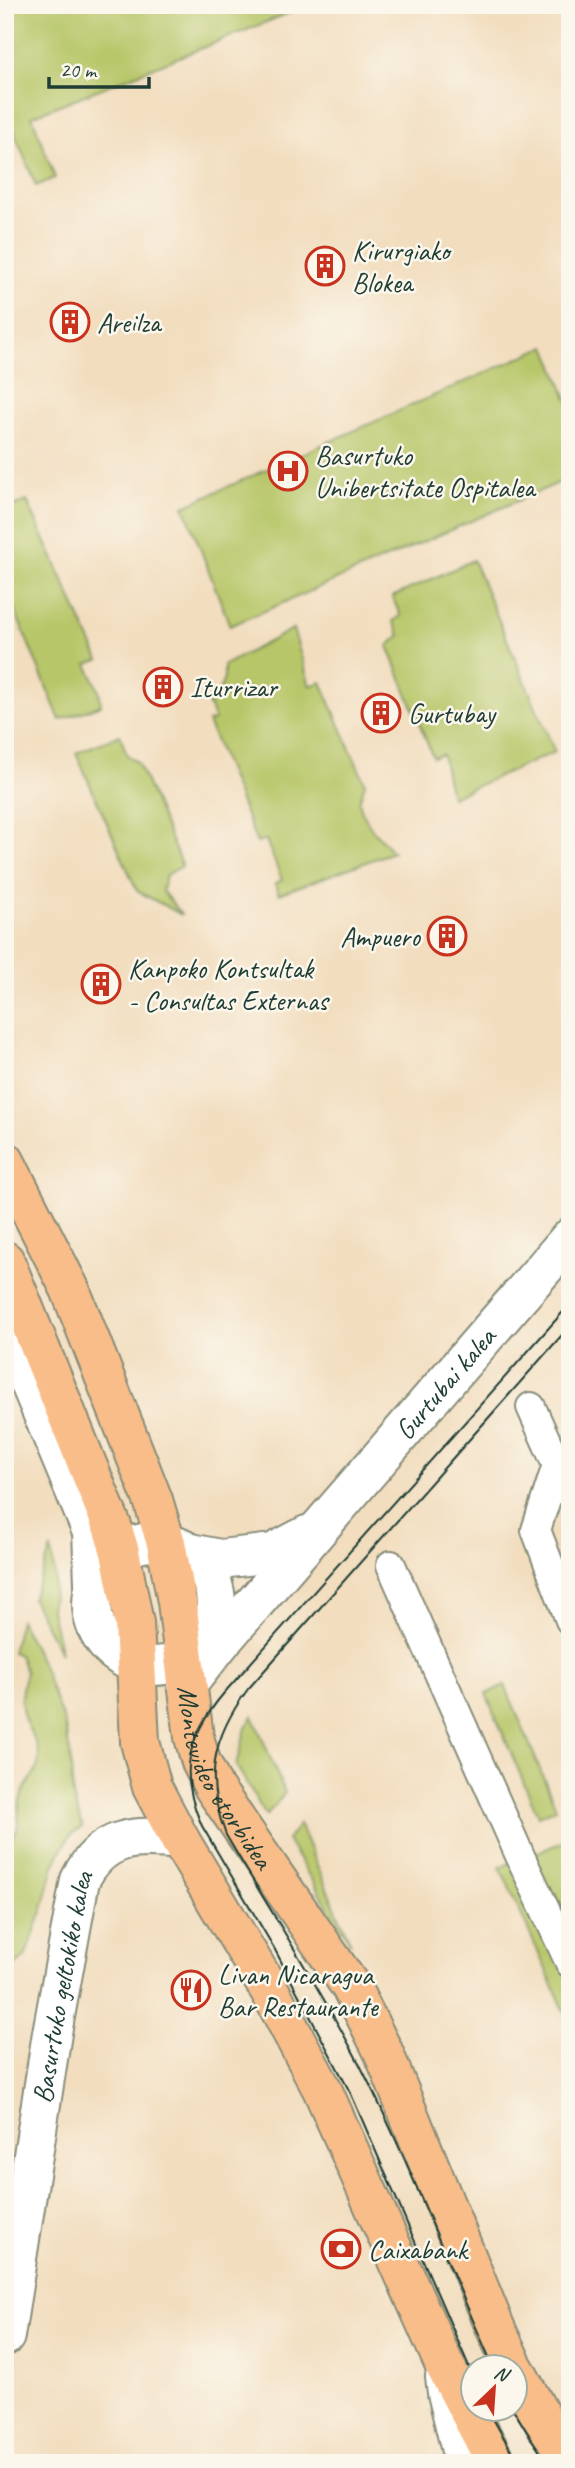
<svg xmlns="http://www.w3.org/2000/svg" width="575" height="2468" font-family="Caveat,sans-serif">
<style>
.green{fill:#b7c668;stroke:#6b824e;stroke-width:2}
.lines{fill:none;stroke-linecap:round;stroke-linejoin:round}
.pedestrian-casing{stroke:#888d79;stroke-width:32}
.minor-casing{stroke:#888d79;stroke-width:42}
.primary-casing{stroke:#888d79;stroke-width:42}
.pedestrian{stroke:#fff;stroke-width:28}
.minor{stroke:#fff;stroke-width:38}
.primary{stroke:#f9bd89;stroke-width:38}
.tram{stroke:#1f3d34;stroke-width:2}
.labels{text-anchor:middle;stroke-width:5;stroke-linejoin:round;paint-order:stroke}
.poi-label{font-size:28px;fill:#1f3d34;stroke:#fbf7ec;text-anchor:start}
.street-label{font-size:28px;fill:#1f3d34;stroke:#fbf7ec}
</style>
<rect width="100%" height="100%" fill="#fbf7ec"/>
<filter id="ink" filterUnits="userSpaceOnUse"><feTurbulence type="fractalNoise" baseFrequency=".0143" numOctaves="2"/><feDisplacementMap in="SourceGraphic" scale="14" xChannelSelector="R" yChannelSelector="G"/><feConvolveMatrix kernelMatrix="1 2 1 2 8 2 1 2 1" color-interpolation-filters="sRGB"/></filter>
<filter id="wash" filterUnits="userSpaceOnUse"><feTurbulence type="fractalNoise" baseFrequency=".00686" numOctaves="4" result="noise"/><feDisplacementMap in="SourceGraphic" scale="28" xChannelSelector="R" yChannelSelector="G"/><feGaussianBlur stdDeviation="1.57" result="paint"/><feColorMatrix in="noise" values="0 0 0 0 0 0 0 0 0 0 0 0 0 0 0 0 0 1.4 0 .05"/><feComposite in="paint" operator="in"/></filter>
<g filter="url(#wash)">
<rect width="100%" height="100%" fill="#f2ddbe"/>
<!-- green -->
<g class="green">
<polygon points="5,5 309,5 32,116 55,178 36,186 5,109"/>
<polygon points="546,346 570,406 570,478 230,626 184,506"/>
<polygon points="27,501 99,660 87,664 99,691 101,705 60,720 5,587 5,509"/>
<polygon points="473,560 555,752 451,797 442,754 433,757 388,646 400,635 393,621 401,616 392,597"/>
<polygon points="293,629 310,686 321,682 365,783 359,802 363,814 372,829 393,852 279,894 275,884 282,880 266,840 257,843 208,722 215,720 208,703 216,700 224,678 224,665"/>
<polygon points="120,735 127,755 138,763 182,866 166,875 162,891 182,915 137,891 76,753"/>
<polygon points="51,1549 55,1577 51,1610 61,1654 32,1599"/>
<path d="M 20,1620 L 40,1660 L 64,1722 L 70,1752 L 73,1796 L 82,1827 L 69,1837 L 54,1865 L 43,1909 L 25,1957 L 5,1975 L 5,1846 C 24,1826 16,1823 20,1801 C 23,1784 40,1773 39,1756 C 38,1743 32,1736 27,1725 C 19,1706 20,1691 26,1672 L 19,1655 L 12,1652 Z"/>
<polygon points="505,1685 556,1808 538,1816 486,1694"/>
<polygon points="253,1716 285,1793 266,1816 236,1765 246,1728"/>
<polygon points="299,1824 351,1944 287,1840"/>
<polygon points="570,1839 570,2023 500,1867"/>
</g>
</g>
<g filter="url(#ink)">
<g class="lines">
<defs>
<g id="pedestrian">
<polyline points="531,1407 557,1465 536,1530 570,1620"/>
<polyline points="391,1565 521,1858 570,1963"/>
</g>
<g id="minor">
<polyline points="5,1324 92,1532 94,1583"/>
<circle cx="154" cy="1604" r="62"/>
<polyline points="190,1553 220,1559 273,1553 307,1535"/>
<path id="s1" d="M 187,1685 L 221,1642 L 570,1238"/>
<path id="s2" d="M 5,2336 L 52,2033 L 80,1880 C 102,1835 135,1835 180,1840"/>
<polyline points="445,2377 447,2393 464,2463"/>
</g>
<g id="primary">
<path id="s3" d="M 5,1161 L 70,1289 L 153,1500 L 166,1543 L 177,1602 L 194,1737 L 201,1762 L 214,1788 L 351,1987 L 383,2051 L 495,2327 L 513,2366"/>
<polyline points="5,1261 112,1526 120,1552 134,1623 140,1742 152,1787 180,1840 270,1991 322,2089 444,2364 496,2463"/>
<polyline points="516,2371 546,2426 570,2456"/>
</g>
</defs>
<!-- pedestrian casing -->
<use href="#pedestrian" class="pedestrian-casing"/>
<!-- minor casing -->
<use href="#minor" class="minor-casing"/>
<!-- primary casing -->
<use href="#primary" class="primary-casing"/>
<!-- pedestrian -->
<use href="#pedestrian" class="pedestrian"/>
<!-- minor -->
<use href="#minor" class="minor"/>
<!-- primary -->
<use href="#primary" class="primary"/>
<!-- tram -->
<g class="tram">
<path d="M 493,2366 C 448,2266 410,2163 360,2065 C 319,1986 271,1912 226,1835 C 204,1778 212,1738 248,1689 L 570,1326"/>
<path d="M 474,2378 L 351,2094 L 274,1948 L 202,1826 C 178,1773 187,1737 224,1693 L 570,1304"/>
<polyline points="487,2408 518,2463"/>
<polyline points="512,2408 547,2463"/>
</g>
</g>
</g>
<!-- icons -->
<defs>
<symbol id="building-ring" viewBox="-11 -11 22 22"><circle r="9.5" fill="#fbf7ec" stroke="#c8321e" stroke-width="1.5"/><path d="M-4-6H4V6H1V3H-1V6H-4ZM-2.5-4.3h1.7v1.8h-1.7ZM.8-4.3h1.7v1.8H.8ZM-2.5-1h1.7V.8h-1.7ZM.8-1h1.7V.8H.8Z" fill="#c8321e"/></symbol>
<symbol id="hospital-ring" viewBox="-11 -11 22 22"><circle r="9.5" fill="#fbf7ec" stroke="#c8321e" stroke-width="1.5"/><path d="M-5-5h3v3.5h4V-5h3V5h-3V1.5h-4V5h-3Z" fill="#c8321e"/></symbol>
<symbol id="restaurant-ring" viewBox="-11 -11 22 22"><circle r="9.5" fill="#fbf7ec" stroke="#c8321e" stroke-width="1.5"/><path d="M-5-6h1v4h1v-4h1v4h1v-4h1v5L-1.5 .5V6h-2V.5L-5-1ZM5-6V6H3V1.5H1.5Q1.5-4 5-6Z" fill="#c8321e"/></symbol>
<symbol id="bank-ring" viewBox="-11 -11 22 22"><circle r="9.5" fill="#fbf7ec" stroke="#c8321e" stroke-width="1.5"/><path d="M-6-4H6V4H-6ZM0-2.3a2.3 2.3 0 1 0 0 4.6a2.3 2.3 0 1 0 0-4.6Z" fill="#c8321e"/></symbol>
</defs>
<g fill-rule="evenodd">
<use href="#building-ring" x="303" y="244" width="44" height="44"/>
<use href="#building-ring" x="48" y="300" width="44" height="44"/>
<use href="#hospital-ring" x="266" y="449" width="44" height="44"/>
<use href="#building-ring" x="141" y="665" width="44" height="44"/>
<use href="#building-ring" x="359" y="691" width="44" height="44"/>
<use href="#building-ring" x="425" y="914" width="44" height="44"/>
<use href="#building-ring" x="79" y="962" width="44" height="44"/>
<use href="#restaurant-ring" x="169" y="1968" width="44" height="44"/>
<use href="#bank-ring" x="319" y="2227" width="44" height="44"/>
</g>
<g class="labels">
<!-- poi labels -->
<g class="poi-label">
<text x="352" y="260">Kirurgiako<tspan x="352" dy="32">Blokea</tspan></text>
<text x="97" y="332">Areilza</text>
<text x="315" y="465">Basurtuko<tspan x="315" dy="32">Unibertsitate Ospitalea</tspan></text>
<text x="190" y="697">Iturrizar</text>
<text x="408" y="723">Gurtubay</text>
<text x="420" y="946" text-anchor="end">Ampuero</text>
<text x="128" y="978">Kanpoko Kontsultak<tspan x="128" dy="32">- Consultas Externas</tspan></text>
<text x="218" y="1984">Livan Nicaragua<tspan x="218" dy="32">Bar Restaurante</tspan></text>
<text x="368" y="2259">Caixabank</text>
</g>
<!-- street labels -->
<g class="street-label">
<text dy="10" stroke="none"><textPath href="#s1" startOffset="397">Gurtubai kalea</textPath></text>
<text dy="10" stroke="none"><textPath href="#s3" startOffset="660">Montevideo etorbidea</textPath></text>
<text dy="10" stroke="none"><textPath href="#s2" startOffset="354">Basurtuko geltokiko kalea</textPath></text>
</g>
</g>
<!-- margin -->
<rect width="575" height="2468" fill="none" stroke="#fbf7ec" stroke-width="28"/>
<!-- north arrow -->
<g transform="translate(494 2388) rotate(25)"><circle r="33" fill="#fbf7ec" stroke="#a3ada2" stroke-width="2"/>
<path d="M0-5L12 26L0 18L-12 26Z" fill="#c8321e"/>
<text y="-10" font-size="19" font-weight="bold" text-anchor="middle" fill="#1f3d34">N</text>
</g>
<!-- scale -->
<path d="M49 77v10h100v-10" fill="none" stroke="#1f3d34" stroke-width="3.5"/>
<text x="60" y="77" font-size="21" fill="#1f3d34" stroke="#fbf7ec" stroke-width="5" paint-order="stroke">20 m</text>
</svg>
